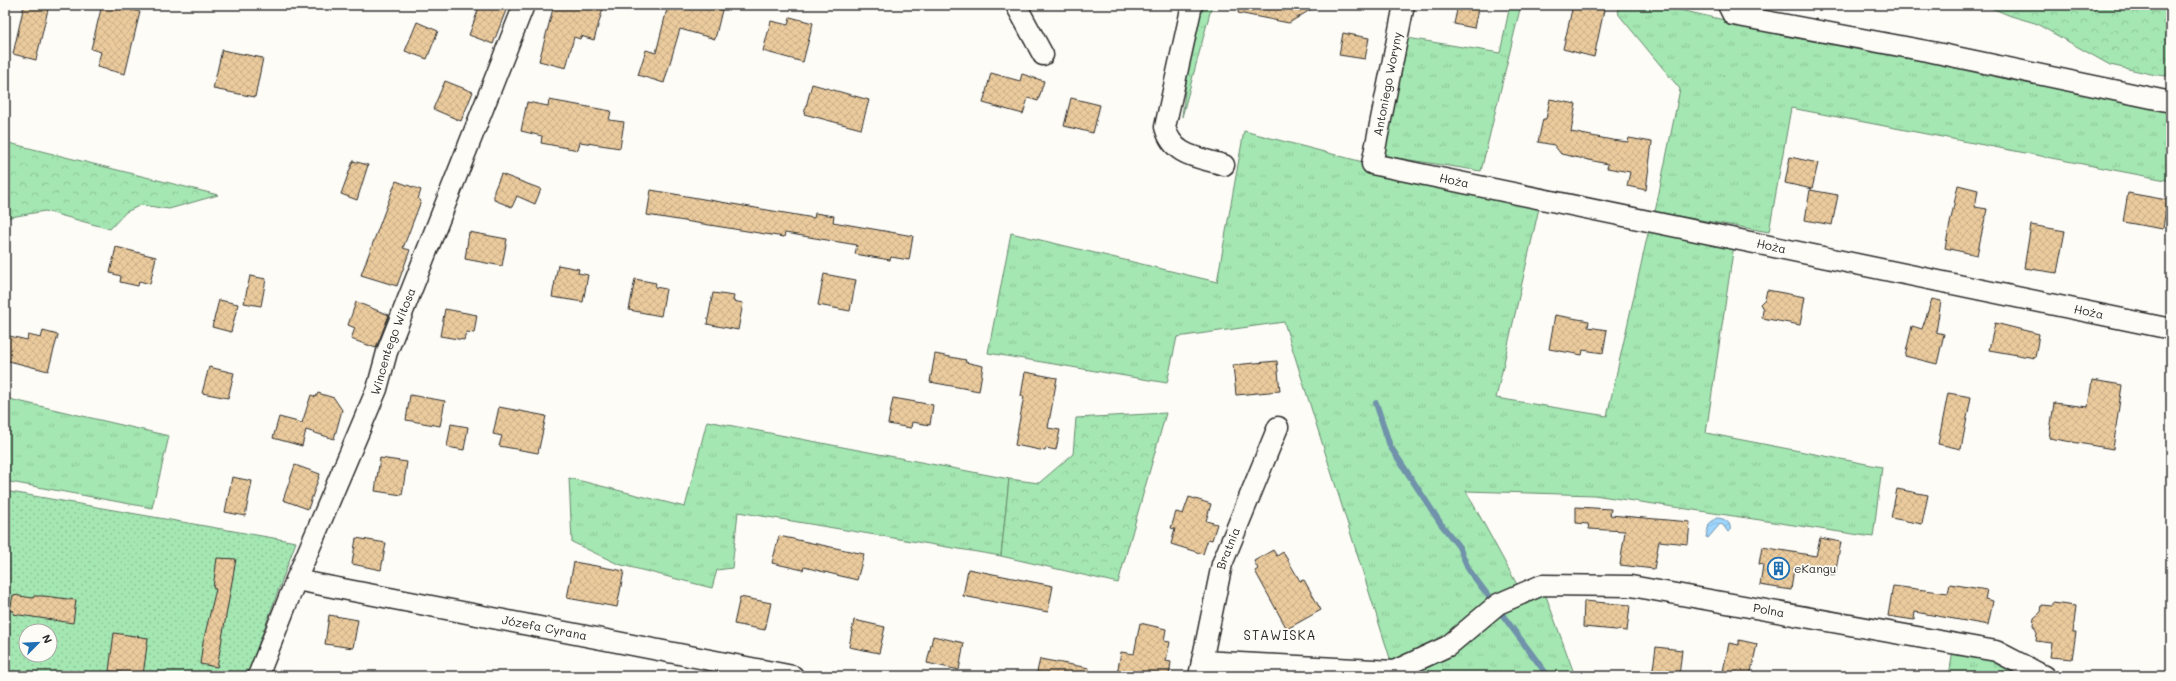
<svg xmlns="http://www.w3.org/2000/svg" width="2176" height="681" font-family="Mali,sans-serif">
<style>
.grass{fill:url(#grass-tufts);stroke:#68896e}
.forest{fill:url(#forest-crowns);stroke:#68896e}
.garden{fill:url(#garden-dots);stroke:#68896e;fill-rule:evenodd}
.water{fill:url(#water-waves);stroke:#7092aa}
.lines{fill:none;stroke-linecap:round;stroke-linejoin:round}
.stream{stroke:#7092aa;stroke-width:6}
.building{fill:url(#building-cross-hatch);stroke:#2b2b2b}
.street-casing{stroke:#2b2b2b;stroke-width:23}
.street{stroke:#fdfcf7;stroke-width:20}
.labels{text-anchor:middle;stroke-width:3.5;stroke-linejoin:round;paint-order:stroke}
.street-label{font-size:12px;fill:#2b2b2b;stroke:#fdfcf7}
.poi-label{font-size:12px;fill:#2b2b2b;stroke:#fdfcf7;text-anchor:start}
.neighbourhood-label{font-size:13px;letter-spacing:1px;fill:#2b2b2b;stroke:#fdfcf7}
</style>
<defs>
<pattern id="grass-tufts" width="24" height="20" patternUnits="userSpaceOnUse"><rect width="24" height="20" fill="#a4e7b2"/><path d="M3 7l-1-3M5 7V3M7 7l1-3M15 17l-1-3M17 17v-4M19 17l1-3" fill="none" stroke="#8dc699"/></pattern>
<pattern id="forest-crowns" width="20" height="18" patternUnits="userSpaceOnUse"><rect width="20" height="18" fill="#a4e7b2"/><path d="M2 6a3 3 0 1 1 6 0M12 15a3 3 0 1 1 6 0" fill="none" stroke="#8dc699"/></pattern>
<pattern id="garden-dots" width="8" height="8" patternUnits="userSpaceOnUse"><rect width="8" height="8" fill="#a4e7b2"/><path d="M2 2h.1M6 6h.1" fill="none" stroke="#8dc699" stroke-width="1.8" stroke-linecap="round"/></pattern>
<pattern id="water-waves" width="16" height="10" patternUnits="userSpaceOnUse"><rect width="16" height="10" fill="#9ed6fe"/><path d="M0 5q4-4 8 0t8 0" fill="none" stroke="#88b8da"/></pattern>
<pattern id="building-cross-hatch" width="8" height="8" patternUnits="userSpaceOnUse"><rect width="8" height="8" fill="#ebcb9d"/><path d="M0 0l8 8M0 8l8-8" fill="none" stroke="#caae87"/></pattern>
</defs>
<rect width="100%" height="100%" fill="#fdfcf7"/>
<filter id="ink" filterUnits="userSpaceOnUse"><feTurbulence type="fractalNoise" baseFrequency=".025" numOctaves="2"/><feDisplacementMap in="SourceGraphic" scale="8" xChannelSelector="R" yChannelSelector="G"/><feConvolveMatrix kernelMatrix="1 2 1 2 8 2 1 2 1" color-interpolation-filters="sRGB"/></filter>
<g filter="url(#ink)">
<!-- grass -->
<g class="grass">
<polygon points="1195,5 1212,5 1182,117"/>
<polygon points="1510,5 1521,5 1481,171 1384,156 1407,38 1500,53"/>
<polygon points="1617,5 1658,5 1720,19 2171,106 2171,181 1791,108 1769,232 1655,212 1680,89 1619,15"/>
<polygon points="1244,131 1539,208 1496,398 1607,416 1649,229 1734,245 1706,433 1882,467 1873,537 1594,495 1466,491 1520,590 1542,585 1575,676 1398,676 1394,671 1284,322 1177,337 1167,383 988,353 1011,233 1217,282"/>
<polygon points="5,398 169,436 152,508 5,481"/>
<polygon points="707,421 1009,479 1001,556 738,512 732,568 717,570 712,588 618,564 572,542 569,478 685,507"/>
<polygon points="1953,650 1994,659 2022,676 1949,676"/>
</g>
<!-- forest -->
<g class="forest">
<polygon points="1984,5 2171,5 2171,74 2165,76 2151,74 2110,65 2035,23 2011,16"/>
<polygon points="5,142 218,195 169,209 141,205 126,212 110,229 45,211 5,218"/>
<polygon points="1166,413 1118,583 1001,556 1009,479 1039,483 1073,454 1076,418"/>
</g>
<!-- garden -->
<path class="garden" d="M 5,491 L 296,542 L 247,676 L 5,676 ZM 26,631 L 50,631 L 50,655 L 26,655 Z"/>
<!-- water -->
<path class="water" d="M 1716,518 C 1724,518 1732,522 1730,531 L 1728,532 L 1723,525 L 1720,524 L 1708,538 L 1706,537 L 1709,524 Z"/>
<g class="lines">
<!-- stream -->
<polyline class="stream" points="1376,403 1390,446 1441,524 1459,547 1469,570 1548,676"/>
</g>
<!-- building -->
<g class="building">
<polygon points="24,5 49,5 36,60 13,54"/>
<polygon points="102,5 112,5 140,12 125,74 97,67 101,52 91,49"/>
<polygon points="480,5 508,5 493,44 469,35"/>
<polygon points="554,5 592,5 603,8 594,40 581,36 580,39 574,37 566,68 539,61"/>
<polygon points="668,5 700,5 722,10 715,39 680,29 664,83 638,75 646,50 656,53"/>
<polygon points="1239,5 1318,5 1289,23 1238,13"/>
<polygon points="1458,5 1479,5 1474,28 1454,24"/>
<polygon points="1573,5 1605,5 1594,57 1563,49"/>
<polygon points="790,17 813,23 803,62 763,51 771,21 788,25"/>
<polygon points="417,22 438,31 427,59 405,51"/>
<polygon points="1343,33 1369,38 1365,59 1339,55"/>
<polygon points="222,50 263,58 255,97 213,89"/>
<polygon points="991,73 1020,81 1022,74 1044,81 1038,101 1028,98 1023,114 983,103"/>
<polygon points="445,81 473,92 461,121 433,109"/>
<polygon points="812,84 869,100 861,129 804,114"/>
<polygon points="1071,98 1100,105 1093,133 1064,126"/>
<polygon points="1550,99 1576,104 1571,132 1612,140 1628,142 1629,138 1652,142 1646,190 1627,186 1630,172 1607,168 1608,164 1561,154 1554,145 1538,142 1543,119 1546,119"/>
<polygon points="549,100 611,111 609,120 624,122 620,148 580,142 578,150 541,143 542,136 521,131 527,102 548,106"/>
<polygon points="1790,157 1818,163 1812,189 1785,183"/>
<polygon points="353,161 368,165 357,200 341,194"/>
<polygon points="501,174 541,189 535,204 517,196 512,207 494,200 494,191"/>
<polygon points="396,181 421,190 418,199 421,201 403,248 410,250 397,286 361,275"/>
<polygon points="1958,185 1978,190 1975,207 1987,209 1977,255 1945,248"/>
<polygon points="651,190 814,218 815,213 834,216 833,222 913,236 909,260 891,257 890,260 855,254 857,245 785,233 784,237 647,215"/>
<polygon points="1810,190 1838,195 1832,225 1805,220"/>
<polygon points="2128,193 2167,200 2163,229 2123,222"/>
<polygon points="2031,225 2065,231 2057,273 2024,268"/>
<polygon points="469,232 507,239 502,266 465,259"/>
<polygon points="116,247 156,257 150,284 139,281 138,286 120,282 121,276 110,273"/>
<polygon points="558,265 579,269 578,273 588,275 583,302 552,297"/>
<polygon points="824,274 856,280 850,311 818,305"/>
<polygon points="250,276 266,279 261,306 244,303"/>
<polygon points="635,279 656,283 655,287 666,289 661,316 629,310"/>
<polygon points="1767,290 1805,297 1800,325 1762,318 1763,309 1760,304 1765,299"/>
<polygon points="713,293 734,296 733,301 743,303 738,330 707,324"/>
<polygon points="1932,299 1941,301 1936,332 1944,334 1937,364 1905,356 1912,326 1922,329"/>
<polygon points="219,300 238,304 231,332 212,327"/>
<polygon points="356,302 389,315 376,348 351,339 355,328 348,325"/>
<polygon points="445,309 477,315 474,333 466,332 464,340 440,336"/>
<polygon points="1555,315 1589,321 1588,327 1607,330 1603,353 1583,350 1582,355 1549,349"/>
<polygon points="1995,323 2039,334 2035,358 1989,350"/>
<polygon points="43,331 58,335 48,371 5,360 5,335 27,340 28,335 41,338"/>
<polygon points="935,354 966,360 965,362 983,366 979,391 930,382"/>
<polygon points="1277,361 1280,391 1236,395 1233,365"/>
<polygon points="209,367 234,373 228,398 202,393"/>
<polygon points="1025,372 1057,378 1048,428 1060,430 1056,450 1046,448 1045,451 1015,445 1024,396 1021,396"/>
<polygon points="2092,380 2122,385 2113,449 2049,438 2054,403 2088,407"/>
<polygon points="318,393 334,398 342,410 334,439 306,430 302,446 273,438 279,417 302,423 311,395 316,397"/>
<polygon points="1948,393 1971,397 1961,449 1938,444"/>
<polygon points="410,395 445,401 440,426 406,420"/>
<polygon points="893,398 933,405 930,425 912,422 911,428 888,424"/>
<polygon points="499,407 546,416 538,453 499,446 502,436 493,434"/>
<polygon points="451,424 468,427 464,450 447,447"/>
<polygon points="380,458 407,462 402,495 375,491"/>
<polygon points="295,465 320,474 308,509 283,500"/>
<polygon points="232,477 252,481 245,516 225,512"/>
<polygon points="1897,489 1928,495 1922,524 1891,518"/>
<polygon points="1189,497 1211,504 1206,521 1217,524 1212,540 1208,539 1203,554 1171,544 1175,529 1171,528 1176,512 1183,514"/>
<polygon points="1576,507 1611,509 1610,515 1690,522 1688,544 1659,541 1654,569 1620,565 1625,531 1589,529 1588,524 1576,523"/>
<polygon points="779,536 864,554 857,580 804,567 803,570 772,563"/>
<polygon points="356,538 386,543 381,570 352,564"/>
<polygon points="1820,538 1841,542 1835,575 1794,568 1791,590 1760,585 1763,565 1759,564 1762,547 1816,556"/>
<polygon points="1273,550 1277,556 1283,552 1300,581 1304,580 1321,610 1287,629 1255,571 1258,569 1254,561"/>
<polygon points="217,558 236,559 217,667 200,664 203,642 216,589 213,588"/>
<polygon points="574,562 624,571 617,607 567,598"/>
<polygon points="968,569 1053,586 1048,612 963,596"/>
<polygon points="1950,584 1987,590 1985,599 1993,601 1988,625 1915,612 1914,620 1888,616 1893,586 1948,593"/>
<polygon points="13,595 33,598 34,596 44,596 76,600 73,623 13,614 14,611 10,611"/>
<polygon points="740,597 771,603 765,630 734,624"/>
<polygon points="1584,601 1630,605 1627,631 1583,627"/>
<polygon points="2052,603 2076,606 2073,632 2076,632 2072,659 2050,657 2052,643 2036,641 2037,633 2033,626 2034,618 2041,612 2042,605 2052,606"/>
<polygon points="329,615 358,620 353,648 325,644"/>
<polygon points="854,620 885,627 879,653 849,647"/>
<polygon points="1140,623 1166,629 1164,641 1170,642 1166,661 1171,662 1169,676 1127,676 1117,674 1121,652 1134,654"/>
<polygon points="114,633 148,638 143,675 109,671"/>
<polygon points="933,636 964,643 959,670 927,663"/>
<polygon points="1739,640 1757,644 1750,676 1723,671 1729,643 1739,645"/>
<polygon points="1656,647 1682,650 1679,676 1652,676"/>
<polygon points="1040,659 1089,668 1088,676 1036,676"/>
</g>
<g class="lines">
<defs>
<g id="street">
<polyline points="1016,5 1043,55"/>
<path d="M 1192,5 L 1165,127 C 1173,157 1198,157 1224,165"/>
<path id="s1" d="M 1404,5 L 1372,164 L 2171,329"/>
<polyline points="1728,5 1733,15 1932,52 2171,102"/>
<path id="s2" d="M 296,580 L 793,676"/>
<path id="s3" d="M 1202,661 L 1394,671 L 1448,646 L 1498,604 L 1542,585 L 1631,586 L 1996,651 L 2044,676"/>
<path id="s4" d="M 258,676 L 296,580 L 377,389 L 387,352 L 524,5"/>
<path id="s5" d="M 1199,676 L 1222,564 L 1278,427"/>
</g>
</defs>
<!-- street casing -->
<use href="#street" class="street-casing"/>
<!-- street -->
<use href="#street" class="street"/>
</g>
</g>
<!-- icons -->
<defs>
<symbol id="building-ring" viewBox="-11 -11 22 22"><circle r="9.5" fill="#fdfcf7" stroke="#1f6fb2" stroke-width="1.5"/><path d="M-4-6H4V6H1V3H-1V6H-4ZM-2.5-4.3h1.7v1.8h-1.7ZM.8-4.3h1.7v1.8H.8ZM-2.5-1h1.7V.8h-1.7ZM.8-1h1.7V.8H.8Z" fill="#1f6fb2"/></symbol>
</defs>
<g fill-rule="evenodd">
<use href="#building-ring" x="1766" y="556" width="25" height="25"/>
</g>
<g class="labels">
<!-- street labels -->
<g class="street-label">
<text transform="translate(1388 84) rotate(-79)" y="4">Antoniego Woryny</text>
<text dy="4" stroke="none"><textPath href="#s1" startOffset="246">Hoża</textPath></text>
<text dy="4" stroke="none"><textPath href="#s1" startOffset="570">Hoża</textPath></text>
<text dy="4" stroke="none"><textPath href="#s1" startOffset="894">Hoża</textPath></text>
<text dy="4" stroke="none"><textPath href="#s4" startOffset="361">Wincentego Witosa</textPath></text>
<text dy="4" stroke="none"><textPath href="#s5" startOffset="131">Bratnia</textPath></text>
<text dy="4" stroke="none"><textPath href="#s3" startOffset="594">Polna</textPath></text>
<text dy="4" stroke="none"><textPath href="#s2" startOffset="253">Józefa Cyrana</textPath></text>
</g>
<!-- poi labels -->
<g class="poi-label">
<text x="1794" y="573">eKangu</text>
</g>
<!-- neighbourhood labels -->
<g class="neighbourhood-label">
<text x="1280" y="640">STAWISKA</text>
</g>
</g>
<!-- margin -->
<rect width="2176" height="681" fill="none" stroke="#fdfcf7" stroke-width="20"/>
<rect x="10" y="10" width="2156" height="661" fill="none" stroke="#2b2b2b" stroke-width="1.5" filter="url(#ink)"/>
<!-- north arrow -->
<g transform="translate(38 643) rotate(66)"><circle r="19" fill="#fdfcf7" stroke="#a9a8a5"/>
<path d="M0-3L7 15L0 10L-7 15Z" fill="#1f6fb2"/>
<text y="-6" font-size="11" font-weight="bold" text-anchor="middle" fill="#2b2b2b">N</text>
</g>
</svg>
